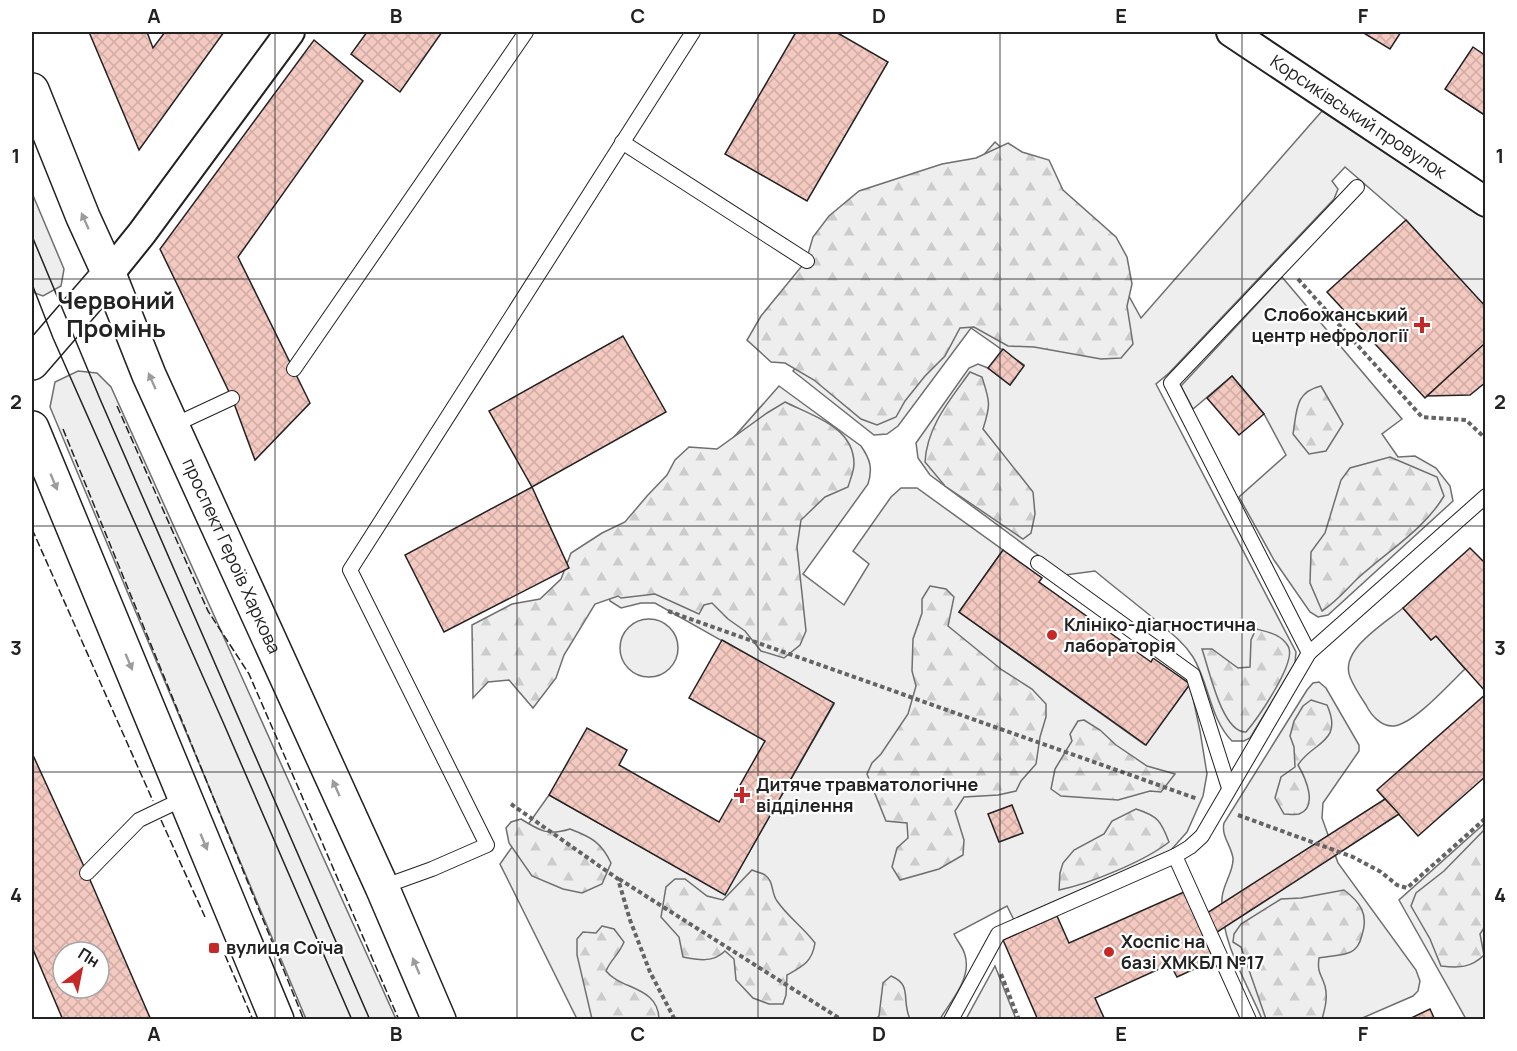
<svg xmlns="http://www.w3.org/2000/svg" width="1517" height="1051" font-family="Manrope,sans-serif">
<style>
.green{fill:#eee;stroke:#6f6f6f;stroke-width:1.5}
.forest{fill:url(#forest-firs);stroke:#6f6f6f;stroke-width:1.5}
.building{fill:url(#building-cross-hatch);stroke:#222;stroke-width:1.5;fill-rule:evenodd}
.lines{fill:none;stroke-linecap:round;stroke-linejoin:round}
.service-casing{stroke:#222;stroke-width:16}
.minor-casing{stroke:#222;stroke-width:32}
.tertiary-casing{stroke:#222;stroke-width:36}
.primary-casing{stroke:#222;stroke-width:36}
.path{stroke:#646464;stroke-width:4;stroke-dasharray:4.5 3;stroke-linecap:butt}
.service{stroke:#fff;stroke-width:14}
.minor{stroke:#fff;stroke-width:28}
.tertiary{stroke:#fff;stroke-width:33}
.primary{stroke:#fff;stroke-width:33}
.tram{stroke:#222;stroke-width:1.5}
.fence{stroke:#222;stroke-width:1.5;stroke-dasharray:8 3;stroke-linecap:butt}
.oneway{fill:#9c9c9c}
.grid{fill:none;stroke:#222;stroke-width:1.5;stroke-opacity:0.55}
.poi-dot{fill:#c62828;stroke:#fff;stroke-width:2}
.labels{text-anchor:middle;stroke-width:4.5;stroke-linejoin:round;paint-order:stroke}
.street-label{font-size:18px;fill:#222;stroke:#fff}
.poi-label{font-size:18px;font-weight:bold;fill:#222;stroke:#fff;text-anchor:start}
.district-label{font-size:24px;font-weight:bold;fill:#222;stroke:#fff}
.neatline{fill:none;stroke:#222;stroke-width:2}
.grid-label{font-size:20px;text-anchor:middle;font-weight:bold;fill:#222}
</style>
<defs>
<pattern id="forest-firs" width="22" height="20" patternUnits="userSpaceOnUse" patternTransform="scale(1.5)"><rect width="22" height="20" fill="#eee"/><path d="M5 1l3.5 6h-7zM16 11l3.5 6h-7z" fill="#ccc"/></pattern>
<pattern id="building-cross-hatch" width="8" height="8" patternUnits="userSpaceOnUse" patternTransform="scale(1.5)"><rect width="8" height="8" fill="#f3c9c0"/><path d="M0 0l8 8M0 8l8-8" fill="none" stroke="#d0aca5"/></pattern>
</defs>
<rect width="100%" height="100%" fill="#fff"/>
<!-- green -->
<g class="green">
<path d="M 1322,111 L 1485,218 L 1485,307 L 1406,220 L 1345,167 L 1332,181 L 1338,189 L 1334,199 L 1169,373 L 1156,384 L 1296,652 L 1295,663 L 1250,738 L 1244,741 L 1232,741 C 1210,719 1209,683 1193,657 C 1183,641 1167,630 1153,618 C 1134,602 1114,587 1095,571 L 1065,575 L 930,475 L 918,458 L 916,443 L 969,368 L 978,364 L 988,368 L 1010,385 L 1024,365 L 971,328 L 898,426 L 887,434 L 874,435 L 793,371 L 995,142 L 1071,210 L 1120,280 L 1141,318 Z"/>
<polygon points="32,193 64,269 61,286 43,296 32,292"/>
<polygon points="1282,277 1402,419 1382,434 1398,457 1415,456 1436,468 1450,486 1453,501 1328,615 1318,617 1310,612 1274,560 1239,497 1286,455 1264,414 1232,376 1193,409 1181,386"/>
<polygon points="78,371 97,373 111,387 396,1019 306,1019 50,407 55,382"/>
<path d="M 779,386 L 861,446 C 870,459 873,468 868,484 L 803,574 L 844,605 L 869,564 L 853,551 L 891,497 L 901,488 L 917,488 L 1003,550 L 959,612 L 1145,745 L 1190,684 L 1200,731 L 1207,774 L 1203,796 L 1187,832 L 1171,850 L 1014,920 L 1007,906 L 954,934 C 957,941 963,947 965,955 C 972,978 951,1001 940,1019 L 577,1019 L 500,864 L 549,795 L 725,894 L 834,704 L 655,603 L 641,603 L 621,608 L 610,601 L 606,582 Z"/>
<path d="M 1403,608 L 1431,640 L 1436,636 L 1465,669 C 1450,683 1414,724 1394,726 C 1381,727 1371,715 1366,705 C 1360,696 1354,687 1350,677 C 1339,650 1385,623 1403,608 Z"/>
<circle cx="649" cy="648" r="29"/>
<path d="M 1319,682 L 1326,688 L 1359,745 L 1359,751 L 1323,803 L 1322,818 L 1338,863 L 1416,970 L 1420,981 L 1418,991 L 1413,996 L 1360,1019 L 1262,1019 C 1246,981 1220,941 1222,898 C 1223,884 1234,871 1233,858 C 1231,845 1221,836 1224,823 L 1307,690 L 1313,683 Z"/>
<polygon points="1485,823 1485,1019 1466,1019 1399,900"/>
<polygon points="995,966 1016,1019 966,1019"/>
</g>
<!-- forest -->
<g class="forest">
<polygon points="1008,143 1022,152 1049,160 1063,190 1116,237 1127,257 1132,284 1127,306 1133,344 1121,358 1101,359 1034,347 1008,346 974,327 960,328 945,356 925,376 905,401 896,417 877,425 861,419 814,380 785,363 771,362 747,340 761,316 806,261 813,237 829,216 859,191 942,164 976,158"/>
<path d="M 970,372 L 982,377 C 990,402 991,404 983,429 L 1033,492 L 1035,514 L 1031,533 L 1023,539 L 945,486 L 925,462 C 927,426 950,400 970,372 Z"/>
<path d="M 1321,386 L 1343,424 L 1326,451 L 1309,454 L 1293,434 C 1297,410 1295,392 1321,386 Z"/>
<path d="M 785,402 C 813,416 854,427 854,464 C 854,471 850,480 848,487 L 825,497 L 801,520 L 797,547 L 806,631 L 800,645 L 784,658 L 761,651 L 745,631 L 728,619 L 712,603 L 704,605 L 699,614 L 655,594 L 621,598 L 618,596 L 595,604 L 564,655 L 556,678 L 533,708 L 509,680 L 488,682 L 473,698 L 472,625 L 512,604 L 540,599 L 561,579 L 571,553 L 602,533 L 625,522 L 647,496 L 667,475 L 675,460 L 689,447 L 717,449 L 767,413 Z"/>
<path d="M 1390,457 L 1437,477 L 1444,496 C 1424,530 1386,552 1357,579 C 1345,591 1336,602 1322,611 L 1310,583 L 1311,552 L 1325,533 L 1341,480 L 1350,468 Z"/>
<polygon points="930,586 946,589 954,597 948,626 1002,670 1032,689 1046,704 1046,717 1040,737 1036,764 1021,781 1016,791 998,795 964,797 955,811 964,840 963,855 939,869 900,880 892,867 897,848 908,838 907,823 886,821 867,774 872,763 881,754 908,714 916,686 912,671 913,639 922,613 922,599"/>
<path d="M 1256,629 C 1268,632 1281,634 1288,646 C 1298,661 1257,719 1246,732 C 1222,733 1209,669 1202,649 L 1212,649 L 1238,668 L 1250,667 L 1251,640 Z"/>
<path d="M 1311,700 L 1327,705 C 1344,743 1312,742 1298,765 C 1305,777 1319,807 1299,814 C 1295,815 1288,814 1284,814 L 1275,798 L 1281,777 L 1295,767 L 1294,747 L 1290,736 L 1294,721 L 1303,706 Z"/>
<polygon points="1084,720 1100,730 1116,745 1147,766 1175,774 1161,792 1150,791 1118,800 1061,796 1051,789 1055,769 1072,741 1070,734 1078,721"/>
<path d="M 1136,809 C 1158,816 1161,821 1169,842 C 1145,861 1089,884 1059,890 L 1060,873 L 1063,863 L 1074,850 L 1104,834 L 1112,821 Z"/>
<path d="M 521,819 C 540,831 548,836 570,829 C 591,837 601,842 611,863 L 602,884 L 582,893 L 563,889 L 532,876 L 509,843 L 506,828 L 511,822 Z"/>
<path d="M 1485,829 L 1486,925 L 1480,934 L 1484,955 C 1471,968 1459,968 1441,966 L 1430,939 L 1411,906 L 1416,893 L 1444,871 Z"/>
<path d="M 752,870 C 756,872 762,873 765,875 C 774,881 771,893 777,901 C 788,917 803,927 815,943 C 812,962 803,966 787,975 L 786,995 L 783,1004 L 769,1004 L 753,998 L 736,980 L 734,959 L 725,951 C 713,963 698,960 683,957 L 679,937 L 661,917 L 666,887 L 675,879 L 685,879 L 707,896 L 723,900 Z"/>
<path d="M 1344,890 C 1360,902 1369,914 1362,935 C 1360,943 1357,950 1348,953 C 1339,956 1329,956 1319,958 C 1317,973 1321,973 1325,986 C 1328,998 1325,1008 1322,1019 L 1266,1019 L 1241,947 L 1233,942 L 1234,934 L 1241,924 L 1281,899 L 1301,898 Z"/>
<path d="M 602,926 L 614,929 L 624,942 C 618,956 611,959 606,971 C 621,990 658,986 659,1019 L 592,1019 L 577,955 L 577,939 L 583,932 L 596,933 Z"/>
<path d="M 891,976 C 913,985 901,1000 910,1019 L 876,1019 L 879,1016 L 883,983 Z"/>
</g>
<!-- building -->
<g class="building">
<polygon points="89,32 147,32 153,48 165,32 224,32 139,150"/>
<polygon points="367,32 442,32 400,92 351,54"/>
<polygon points="796,32 836,32 888,62 807,201 725,154"/>
<polygon points="1362,32 1401,32 1390,49"/>
<polygon points="314,40 363,81 238,257 310,403 255,460 232,398 160,249"/>
<polygon points="1473,47 1486,56 1486,116 1445,89"/>
<polygon points="1406,220 1486,307 1486,343 1425,398 1327,292"/>
<polygon points="623,336 666,412 532,487 489,411"/>
<polygon points="1484,344 1486,382 1470,395 1427,396"/>
<polygon points="1003,349 1024,366 1010,385 988,368"/>
<polygon points="1232,376 1264,414 1239,435 1207,398"/>
<polygon points="532,487 569,568 444,632 405,555"/>
<polygon points="1470,548 1486,564 1486,692 1436,636 1431,640 1403,608"/>
<polygon points="1003,550 1042,578 1039,582 1151,662 1153,658 1190,684 1146,745 959,612"/>
<polygon points="722,640 834,703 725,895 549,795 587,728 627,750 619,765 719,822 765,741 689,698"/>
<polygon points="1486,694 1486,776 1418,836 1377,790"/>
<path d="M 32,753 L 87,873 L 151,1020 L 63,1020 L 32,947 ZM 63,952 L 99,952 L 99,988 L 63,988 Z"/>
<polygon points="1385,799 1399,814 1205,940 1196,920"/>
<polygon points="1012,805 1023,833 999,842 988,814"/>
<polygon points="1184,892 1214,960 1177,977 1170,964 1095,998 1105,1020 1038,1020 1003,940 1057,916 1069,943"/>
<polygon points="1430,1009 1435,1020 1407,1020"/>
</g>
<g class="lines">
<defs>
<g id="service">
<polyline points="622,142 807,261"/>
<polyline points="294,369 526,32"/>
<polyline points="172,426 232,398"/>
<polyline points="1038,563 1193,675 1229,788"/>
<polyline points="1309,653 1171,383 1357,187"/>
<polyline points="1175,856 1249,1020"/>
<polyline points="87,873 139,820 185,798"/>
<polyline points="382,887 432,869 487,845 350,570 693,32"/>
<polyline points="951,1020 998,934 1175,856 1190,847 1202,836 1309,653 1486,496"/>
</g>
<g id="minor">
<path id="s1" d="M 1231,32 L 1486,202"/>
<polyline points="109,274 142,233 290,32"/>
</g>
<polyline id="tertiary" points="32,363 109,274"/>
<g id="primary">
<path id="s2" d="M 32,90 L 83,217 L 109,274 L 149,375 L 382,887 L 439,1020"/>
<polyline points="32,428 277,1020"/>
</g>
</defs>
<!-- service casing -->
<use href="#service" class="service-casing"/>
<!-- minor casing -->
<use href="#minor" class="minor-casing"/>
<!-- tertiary casing -->
<use href="#tertiary" class="tertiary-casing"/>
<!-- primary casing -->
<use href="#primary" class="primary-casing"/>
<!-- path -->
<g class="path">
<polyline points="1298,279 1422,417 1466,420 1486,439"/>
<polyline points="668,611 1198,799"/>
<polyline points="511,804 618,879 630,920 650,972 675,1020"/>
<polyline points="1238,815 1353,857 1381,872 1397,885 1407,888 1486,818"/>
<polyline points="619,879 842,1020"/>
<polyline points="1001,974 1019,1020"/>
</g>
<!-- service -->
<use href="#service" class="service"/>
<!-- minor -->
<use href="#minor" class="minor"/>
<!-- tertiary -->
<use href="#tertiary" class="tertiary"/>
<!-- primary -->
<use href="#primary" class="primary"/>
<!-- tram -->
<g class="tram">
<polyline points="32,236 100,399 370,1020"/>
<polyline points="32,284 53,338 223,722 352,1020"/>
</g>
<!-- fence -->
<g class="fence">
<polyline points="117,406 208,611 249,674 399,1020"/>
<polyline points="63,429 304,1020"/>
<polyline points="32,529 153,801"/>
<polyline points="161,820 205,917"/>
<polyline points="225,955 253,1020"/>
</g>
</g>
<!-- one-way arrows -->
<defs><path id="oneway-solid" d="M-6-.8H1V-3.2L6.5 0L1 3.2V.8H-6Z" transform="scale(1.5)"/></defs>
<g class="oneway">
<use href="#oneway-solid" transform="translate(85 221) rotate(-114)"/>
<use href="#oneway-solid" transform="translate(152 381) rotate(-114)"/>
<use href="#oneway-solid" transform="translate(54 482) rotate(67)"/>
<use href="#oneway-solid" transform="translate(129 662) rotate(67)"/>
<use href="#oneway-solid" transform="translate(336 788) rotate(-114)"/>
<use href="#oneway-solid" transform="translate(204 842) rotate(67)"/>
<use href="#oneway-solid" transform="translate(416 966) rotate(-113)"/>
</g>
<!-- grid -->
<path class="grid" d="M 275,32 L 275,1020M 517,32 L 517,1020M 758,32 L 758,1020M 1000,32 L 1000,1020M 1242,32 L 1242,1020M 32,279 L 1486,279M 32,526 L 1486,526M 32,772 L 1486,772"/>
<!-- markers -->
<g class="poi-dot">
<path d="M1419 316h6v6h6v6h-6v6h-6v-6h-6v-6h6z"/>
<circle cx="1052" cy="635" r="6"/>
<path d="M739 786h6v6h6v6h-6v6h-6v-6h-6v-6h6z"/>
<rect x="208" y="942" width="12" height="12" rx="3"/>
<circle cx="1109" cy="952" r="6"/>
</g>
<g class="labels">
<!-- street labels -->
<g class="street-label">
<text dy="6" stroke="none"><textPath href="#s1" startOffset="153">Корсиківський провулок</textPath></text>
<text dy="6" stroke="none"><textPath href="#s2" startOffset="507">проспект Героїв Харкова</textPath></text>
</g>
<!-- poi labels -->
<g class="poi-label">
<text x="1408" y="321" text-anchor="end">Слобожанський<tspan x="1408" dy="21">центр нефрології</tspan></text>
<text x="1064" y="631">Клініко-діагностична<tspan x="1064" dy="21">лабораторія</tspan></text>
<text x="756" y="791">Дитяче травматологічне<tspan x="756" dy="21">відділення</tspan></text>
<text x="1121" y="948">Хоспіс на<tspan x="1121" dy="21">базі ХМКБЛ №17</tspan></text>
<text x="226" y="954">вулиця Соїча</text>
</g>
<!-- district labels -->
<g class="district-label">
<text x="116" y="309">Червоний<tspan x="116" dy="28">Промінь</tspan></text>
</g>
</g>
<!-- border -->
<rect width="1517" height="1051" fill="none" stroke="#ffffff" stroke-width="66"/>
<!-- north arrow -->
<g transform="translate(81 970) rotate(32)"><circle r="28" fill="#ffffff" stroke="#a7a7a7" stroke-width="1.5"/>
<path d="M0-4.5L10 22L0 15L-10 22Z" fill="#c62828"/>
<text y="-9" font-size="16" font-weight="bold" text-anchor="middle" fill="#222222">Пн</text>
</g>
<rect x="33" y="33" width="1451" height="985" class="neatline"/>
<g class="grid-label">
<text x="154" y="23">A</text>
<text x="396" y="23">B</text>
<text x="638" y="23">C</text>
<text x="879" y="23">D</text>
<text x="1121" y="23">E</text>
<text x="1363" y="23">F</text>
<text x="16" y="163">1</text>
<text x="1500" y="163">1</text>
<text x="16" y="409">2</text>
<text x="1500" y="409">2</text>
<text x="16" y="655">3</text>
<text x="1500" y="655">3</text>
<text x="16" y="902">4</text>
<text x="1500" y="902">4</text>
<text x="154" y="1041">A</text>
<text x="396" y="1041">B</text>
<text x="638" y="1041">C</text>
<text x="879" y="1041">D</text>
<text x="1121" y="1041">E</text>
<text x="1363" y="1041">F</text>
</g>
</svg>
